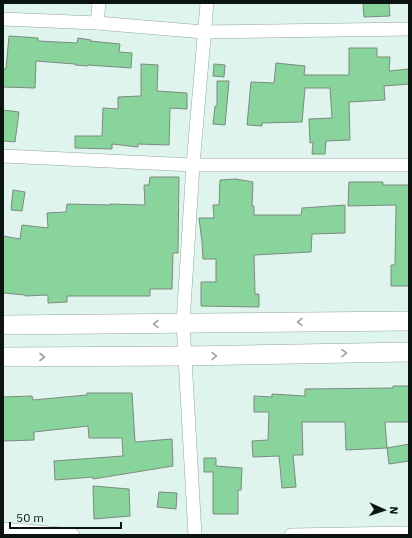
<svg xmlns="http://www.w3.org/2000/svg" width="412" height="538" font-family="'IBM Plex Sans',sans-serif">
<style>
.building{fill:#89d49c;stroke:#7c8b7f}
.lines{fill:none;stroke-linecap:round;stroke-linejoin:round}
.street-casing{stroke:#93a8a1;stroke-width:14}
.secondary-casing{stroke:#93a8a1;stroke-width:20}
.street{stroke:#fff;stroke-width:13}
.secondary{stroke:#fff;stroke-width:19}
.oneway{stroke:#9ea1a0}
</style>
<rect width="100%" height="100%" fill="#def4ed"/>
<!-- building -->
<g class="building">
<polygon points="363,3 389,3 390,16 364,17"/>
<polygon points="9,36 38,38 38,41 77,43 78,38 91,40 90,41 120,44 119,52 132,53 131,68 88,65 88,66 75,65 75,64 36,61 35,88 3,87 3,69 6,69"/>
<polygon points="349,48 377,48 377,57 390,57 389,71 409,69 409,84 384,86 385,100 349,102 350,140 326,141 325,154 312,154 313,142 310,143 309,119 332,118 330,88 305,88 302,122 262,123 262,126 247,125 251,82 274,83 276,63 305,66 304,75 349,75"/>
<polygon points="141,64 158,65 157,91 187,93 187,109 170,108 169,145 138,144 138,147 112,144 112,149 75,148 75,136 102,136 103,108 118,109 118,97 141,96"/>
<polygon points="214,64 225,65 224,77 213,76"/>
<polygon points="217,81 229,81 225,125 213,124 215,106 217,106"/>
<polygon points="3,110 19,112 15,142 3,141"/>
<polygon points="150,177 179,177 178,253 173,253 172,289 150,289 150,296 67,296 67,302 48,303 48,295 25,296 25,295 3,293 3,236 20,239 22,225 48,228 47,213 66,212 67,204 110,205 110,204 145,205 144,185 149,185"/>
<polygon points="236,179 253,182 252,206 254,206 254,215 301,215 302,208 345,205 345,233 312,234 311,252 254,255 255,294 259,294 259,307 201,306 201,282 216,282 216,259 203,259 202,242 199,218 214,218 213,205 219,205 220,180"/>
<polygon points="349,182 383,182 383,185 409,185 409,286 391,286 391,265 395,265 396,205 348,206"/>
<polygon points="13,190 25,192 22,211 11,210"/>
<polygon points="393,386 409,386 409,422 385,422 387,448 346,450 345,422 302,422 303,455 293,455 296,487 282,488 279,456 253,457 252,441 268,440 269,412 254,412 254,396 272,397 272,394 305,396 305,389 393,388"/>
<polygon points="87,393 132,393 135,442 172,439 173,466 93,479 93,477 55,480 54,461 123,456 122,438 89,438 88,426 34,432 34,440 3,441 3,397 32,396 33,400 87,395"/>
<polygon points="409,444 409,461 389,464 387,448"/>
<polygon points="204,458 216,458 216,466 242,468 241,490 238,490 238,514 213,514 213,472 204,472"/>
<polygon points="93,486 129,489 130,516 94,519"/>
<polygon points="159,492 177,493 176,509 157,507"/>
</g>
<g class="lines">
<defs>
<g id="street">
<polyline points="3,19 97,23 204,32 409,29"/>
<polyline points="97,23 99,3"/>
<polyline points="3,156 193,165 207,3"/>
<polyline points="3,529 73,535"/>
<polyline points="195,535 183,323 193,165 409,165"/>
<polyline points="291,535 409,533"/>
</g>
<g id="secondary">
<polyline points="3,325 409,321"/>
<polyline points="3,357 185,356 409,352"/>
</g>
</defs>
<!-- street casing -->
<use href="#street" class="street-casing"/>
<!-- secondary casing -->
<use href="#secondary" class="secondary-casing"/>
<!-- street -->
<use href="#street" class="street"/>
<!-- secondary -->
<use href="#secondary" class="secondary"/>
</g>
<!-- one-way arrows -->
<defs><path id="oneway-chevron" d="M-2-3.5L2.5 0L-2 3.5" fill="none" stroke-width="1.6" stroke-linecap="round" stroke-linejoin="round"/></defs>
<g class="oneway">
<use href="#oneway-chevron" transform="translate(300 322) rotate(179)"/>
<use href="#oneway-chevron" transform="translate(156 324) rotate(179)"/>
<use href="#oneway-chevron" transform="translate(344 353) rotate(-1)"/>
<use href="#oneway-chevron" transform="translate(214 356) rotate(-1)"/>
<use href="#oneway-chevron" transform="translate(42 357)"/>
</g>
<!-- border -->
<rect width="412" height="538" fill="none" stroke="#0c1411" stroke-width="8"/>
<!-- north arrow -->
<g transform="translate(384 510) rotate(93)" stroke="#def4ed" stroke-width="3" paint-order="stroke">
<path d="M0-3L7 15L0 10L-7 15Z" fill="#0c1411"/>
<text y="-6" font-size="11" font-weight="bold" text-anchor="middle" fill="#0c1411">N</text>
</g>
<!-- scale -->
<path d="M10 522v6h111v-6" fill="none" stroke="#0c1411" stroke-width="2"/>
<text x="16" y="522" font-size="12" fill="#0c1411" stroke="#def4ed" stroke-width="3" paint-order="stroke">50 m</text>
</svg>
